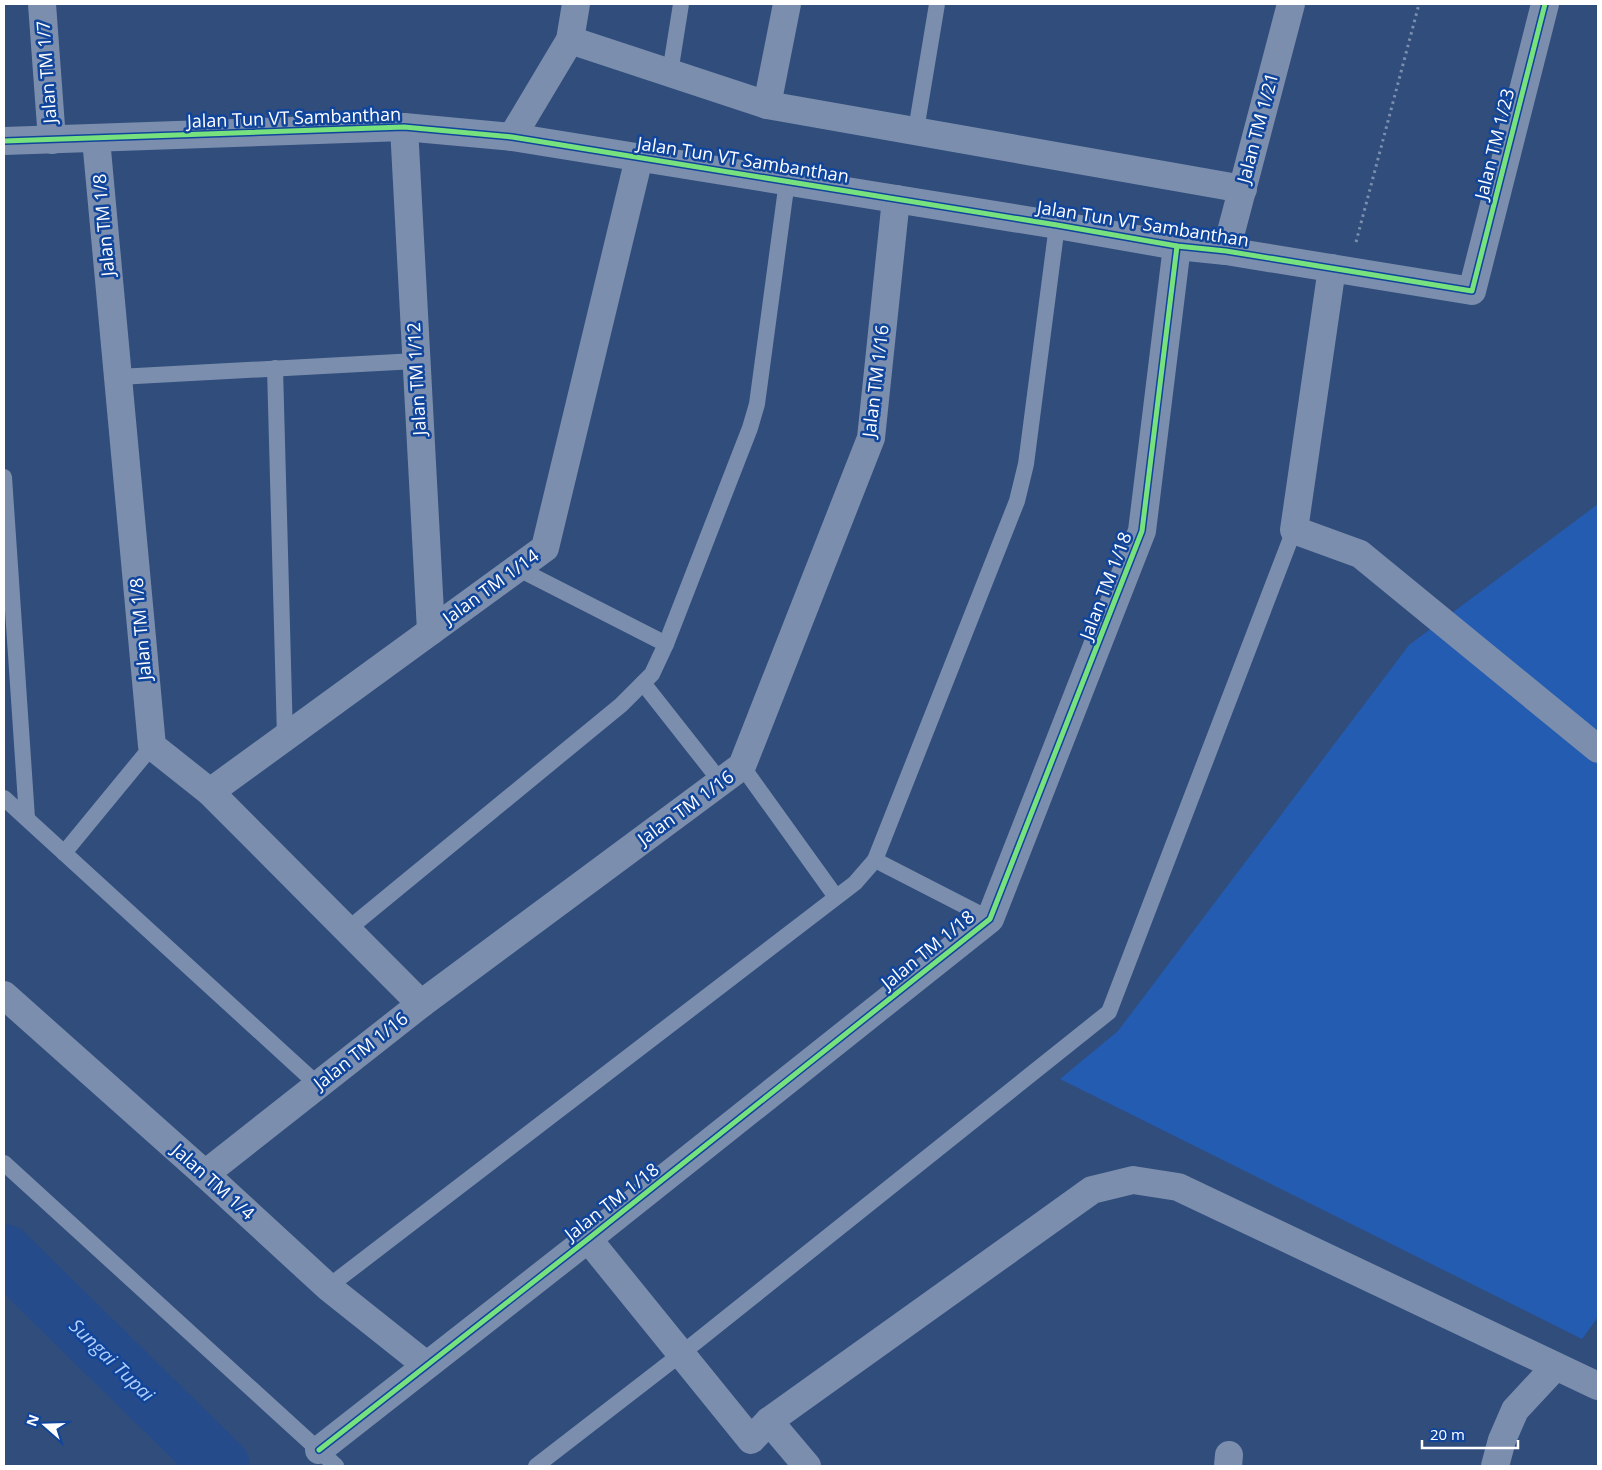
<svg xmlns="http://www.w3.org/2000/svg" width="1602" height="1470" font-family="'Open Sans',sans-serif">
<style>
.green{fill:#245cb1}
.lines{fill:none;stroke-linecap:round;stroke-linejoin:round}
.river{stroke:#254b8a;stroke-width:58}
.path{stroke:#7b8ead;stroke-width:3;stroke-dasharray:2.5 4;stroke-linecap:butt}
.lane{stroke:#7b8ead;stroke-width:16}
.street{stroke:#7b8ead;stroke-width:28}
.cycleway-casing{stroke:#10459b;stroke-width:8}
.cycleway{stroke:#77e17e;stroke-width:5}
.labels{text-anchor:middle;stroke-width:5;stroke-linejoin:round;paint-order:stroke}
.street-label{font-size:18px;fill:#fff;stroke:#10459b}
.water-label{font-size:19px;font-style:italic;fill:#afcefb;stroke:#10459b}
</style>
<rect width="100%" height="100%" fill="#304d7c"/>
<!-- green -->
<polygon class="green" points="1598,504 1598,1317 1582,1339 1060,1079 1118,1031 1409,645"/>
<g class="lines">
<!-- river -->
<polyline class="river" points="4,1253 221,1466"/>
<!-- path -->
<polyline class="path" points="1356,242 1419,4"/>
<!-- lane -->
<g class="lane">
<polyline points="670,73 681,4"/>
<polyline points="916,130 937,4"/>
<polyline points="275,368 285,737"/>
<polyline points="118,377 416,361"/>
<polyline points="4,477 27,818"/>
<polyline points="517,568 666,644"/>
<polyline points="643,683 721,782"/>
<polyline points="742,766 836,897"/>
<polyline points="4,798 318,1085"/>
<polyline points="64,853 152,746"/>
<polyline points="875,860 990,919"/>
<polyline points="347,930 621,705 652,674 666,644 750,428 757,404 787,181"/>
<polyline points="4,1163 336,1466"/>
<polyline points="328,1287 855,883 875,860 1017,501 1026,464 1057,225"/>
<polyline points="536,1466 681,1354 1109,1012 1294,530"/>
</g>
<!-- street -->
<g class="street">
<polyline points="42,4 52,140"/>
<polyline points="570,40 767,105 1243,189"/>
<polyline points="767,105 787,4"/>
<polyline points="404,127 431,631"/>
<polyline points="512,137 570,40 576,4"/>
<polyline points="96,139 152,746 210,792 421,1004"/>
<polyline points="4,141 404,127 512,137 1057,225 1177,246 1226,251 1472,291 1545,4"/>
<polyline points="1226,251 1291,4"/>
<polyline points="1332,268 1294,530 1360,554 1598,749"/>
<polyline points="210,792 545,548 639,158"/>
<polyline points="4,995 205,1174 328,1287 426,1365"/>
<polyline points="205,1174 421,1004 742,766 871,438 896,199"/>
<polyline points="588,1239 751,1440 769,1421 1092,1190 1133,1180 1178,1187 1598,1386"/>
<polyline points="769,1421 807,1466"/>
<polyline points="319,1450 588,1239 990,919 1142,531 1177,246"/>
<polyline points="1228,1466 1229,1455"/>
<polyline points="1495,1466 1502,1440 1515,1410 1555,1367"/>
</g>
<defs>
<g id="cycleway">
<polyline points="4,141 404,127 512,137 1057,225 1177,246 1226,251 1472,291 1545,4"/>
<polyline points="319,1450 588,1239 990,919 1142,531 1177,246"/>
</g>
</defs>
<!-- cycleway casing -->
<use href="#cycleway" class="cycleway-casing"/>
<!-- cycleway -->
<use href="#cycleway" class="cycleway"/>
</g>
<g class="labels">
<!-- street labels -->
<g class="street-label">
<text transform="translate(47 72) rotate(-94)" y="6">Jalan TM 1/7</text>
<text transform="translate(294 118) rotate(-2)" y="6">Jalan Tun VT Sambanthan</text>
<text transform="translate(1258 128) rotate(-75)" y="6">Jalan TM 1/21</text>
<text transform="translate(1495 144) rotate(-76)" y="6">Jalan TM 1/23</text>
<text transform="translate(743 160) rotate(9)" y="6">Jalan Tun VT Sambanthan</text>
<text transform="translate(1143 224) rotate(9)" y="6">Jalan Tun VT Sambanthan</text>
<text transform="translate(104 225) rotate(-95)" y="6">Jalan TM 1/8</text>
<text transform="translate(417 379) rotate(-93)" y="6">Jalan TM 1/12</text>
<text transform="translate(876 381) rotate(-83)" y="6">Jalan TM 1/16</text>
<text transform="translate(1106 586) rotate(-69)" y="6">Jalan TM 1/18</text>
<text transform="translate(491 587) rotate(-36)" y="6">Jalan TM 1/14</text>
<text transform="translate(141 629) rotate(-95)" y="6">Jalan TM 1/8</text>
<text transform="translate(686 808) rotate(-36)" y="6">Jalan TM 1/16</text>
<text transform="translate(928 950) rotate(-39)" y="6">Jalan TM 1/18</text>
<text transform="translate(361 1051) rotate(-38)" y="6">Jalan TM 1/16</text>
<text transform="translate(213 1182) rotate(42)" y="6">Jalan TM 1/4</text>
<text transform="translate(612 1202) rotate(-38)" y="6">Jalan TM 1/18</text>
</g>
<!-- water labels -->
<g class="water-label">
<text transform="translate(112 1360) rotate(44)" y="7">Sungai Tupai</text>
</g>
</g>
<!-- border -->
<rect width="1602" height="1470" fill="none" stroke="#ffffff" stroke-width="10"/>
<!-- north arrow -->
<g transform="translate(45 1425) rotate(290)" stroke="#10459b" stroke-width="4" paint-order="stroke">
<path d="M0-4L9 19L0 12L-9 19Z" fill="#ffffff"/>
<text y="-8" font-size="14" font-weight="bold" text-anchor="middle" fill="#ffffff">N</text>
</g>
<!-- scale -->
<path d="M1422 1440v8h96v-8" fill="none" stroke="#ffffff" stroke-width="2.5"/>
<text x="1430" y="1440" font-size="15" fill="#ffffff" stroke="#10459b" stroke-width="4" paint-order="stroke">20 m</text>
</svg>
